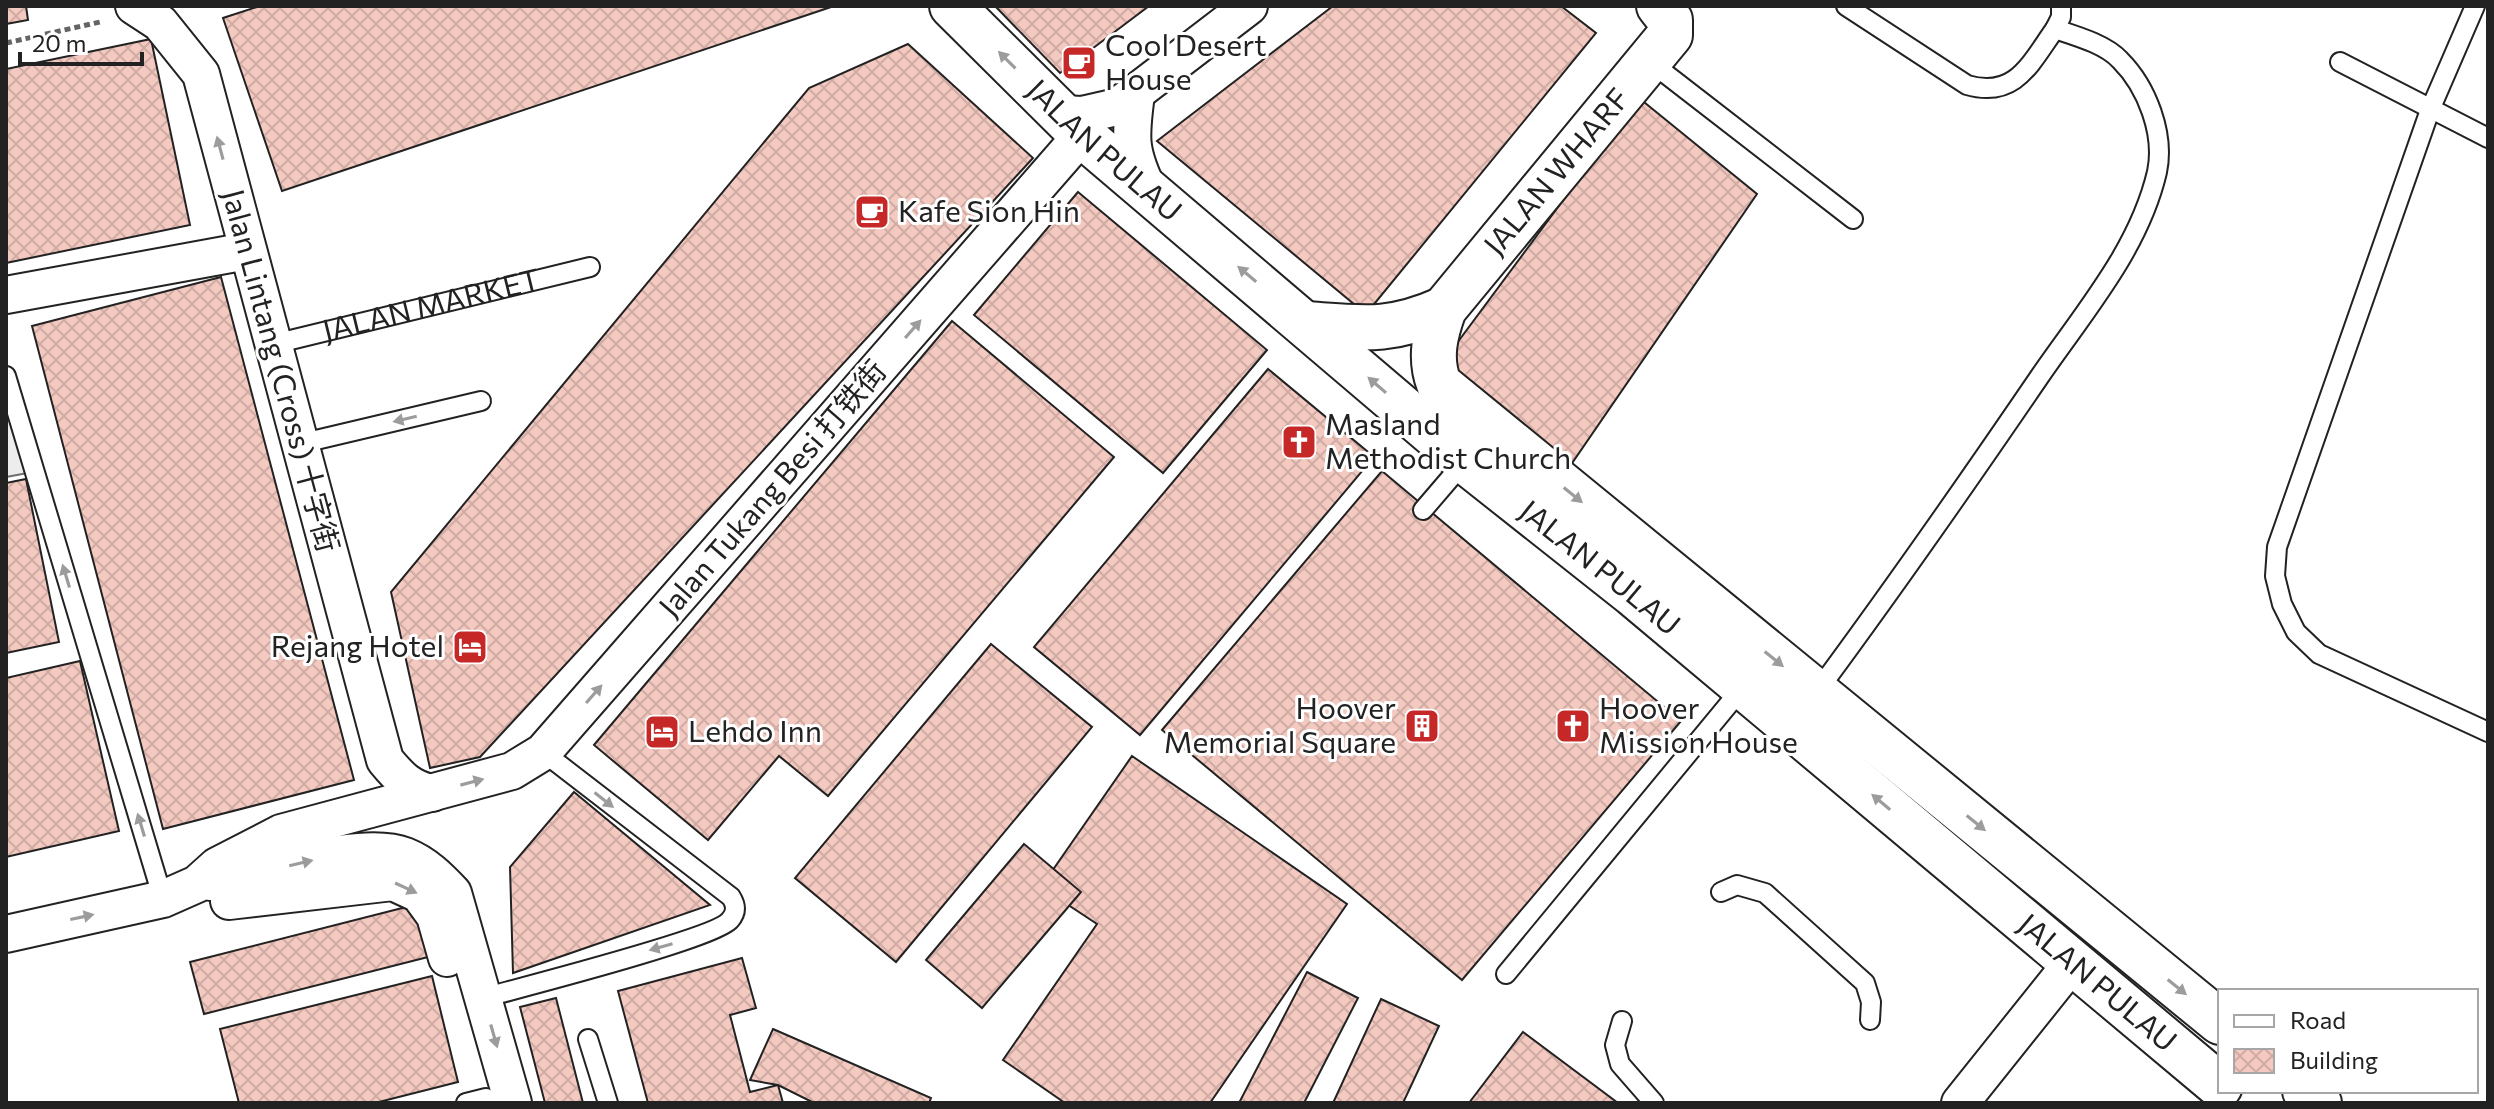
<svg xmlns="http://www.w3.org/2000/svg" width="2494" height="1109" font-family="Commissioner,'Noto Sans SC',sans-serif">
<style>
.parking{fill:#ededed;stroke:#6f6f6f;stroke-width:2}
.building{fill:url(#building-cross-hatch);stroke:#222;stroke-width:2}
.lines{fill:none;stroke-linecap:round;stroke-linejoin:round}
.service-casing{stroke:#222;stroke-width:22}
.minor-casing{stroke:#222;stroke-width:40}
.tertiary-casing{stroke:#222;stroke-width:48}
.path{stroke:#646464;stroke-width:5;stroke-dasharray:6 4;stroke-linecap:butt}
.service{stroke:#fff;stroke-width:18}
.minor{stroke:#fff;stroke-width:36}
.tertiary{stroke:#fff;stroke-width:44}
.oneway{fill:#9c9c9c}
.labels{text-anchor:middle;stroke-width:6;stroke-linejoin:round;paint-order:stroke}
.poi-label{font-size:30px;fill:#222;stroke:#fff;text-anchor:start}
.street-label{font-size:30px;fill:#222;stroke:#fff}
</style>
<defs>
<pattern id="building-cross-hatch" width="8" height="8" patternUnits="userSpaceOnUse" patternTransform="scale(2)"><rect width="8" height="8" fill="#f3c9c0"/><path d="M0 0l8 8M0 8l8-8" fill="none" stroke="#d0aca5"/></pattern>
</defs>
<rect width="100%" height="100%" fill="#fff"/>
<!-- parking -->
<polygon class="parking" points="6,398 28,473 6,477"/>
<!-- building -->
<g class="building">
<polygon points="6,6 26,6 28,20 6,24"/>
<polygon points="260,6 834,6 282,191 223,18"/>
<polygon points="995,6 1149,6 1060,73"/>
<polygon points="1333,6 1561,6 1596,33 1366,314 1157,141"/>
<polygon points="151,39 190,225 6,263 6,69"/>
<polygon points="908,44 1033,158 480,757 430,768 391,592 809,88"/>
<polygon points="1639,98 1757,194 1568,469 1437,370"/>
<polygon points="1078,192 1267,350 1163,473 974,315"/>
<polygon points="221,277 354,780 163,829 32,326"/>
<polygon points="952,321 1114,457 828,796 779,756 708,840 594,745"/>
<polygon points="1268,369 1374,457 1140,735 1034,647"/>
<polygon points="1382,471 1681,721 1462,980 1162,730"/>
<polygon points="26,479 59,642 6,653 6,483"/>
<polygon points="991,644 1092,727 896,962 795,878"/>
<polygon points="80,661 119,831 6,857 6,678"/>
<polygon points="1132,756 1347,904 1210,1103 1065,1103 1003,1060 1097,924 1041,887"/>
<polygon points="574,792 710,905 513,973 510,867"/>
<polygon points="1024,844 1081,892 982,1008 926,960"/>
<polygon points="418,904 432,956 204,1014 190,962"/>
<polygon points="742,958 756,1008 730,1015 750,1092 778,1085 783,1103 648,1103 618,991"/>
<polygon points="1307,972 1358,998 1304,1103 1239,1103"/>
<polygon points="432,976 458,1082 375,1103 239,1103 220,1029"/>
<polygon points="556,998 583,1103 545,1103 520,1007"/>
<polygon points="1381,999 1439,1026 1403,1103 1333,1103"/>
<polygon points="773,1029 931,1098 929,1103 814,1103 778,1085 750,1080"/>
<polygon points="1523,1032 1618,1103 1469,1103"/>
</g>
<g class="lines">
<defs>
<g id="service">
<polyline points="2475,6 2430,110 2277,547 2275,576 2282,604 2296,632 2319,654 2488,732"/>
<polyline points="2055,29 2061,17 2061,6"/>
<polyline points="1649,61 1853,219"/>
<polyline points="2340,62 2488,138"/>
<path id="s1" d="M 274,344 L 590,267"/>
<polyline points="6,376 163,899"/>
<polyline points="299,444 481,401"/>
<polyline points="1423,510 1465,461"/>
<path d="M 1816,693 C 1893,589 1967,483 2040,376 C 2084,312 2139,249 2157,172 C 2165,134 2147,87 2120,60 C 2105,44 2076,36 2055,29 C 2030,64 2015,99 1967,85 L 1846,6"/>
<polyline points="1721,892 1737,885 1765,893 1865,983 1871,1002 1870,1020"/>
<polyline points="1506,974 1743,687"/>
<path d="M 483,998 C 519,988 716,938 730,920 C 737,912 736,905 731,897 L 543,752"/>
<polyline points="1622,1021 1615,1045 1620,1064 1654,1103"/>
<polyline points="588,1039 608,1103"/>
<polyline points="466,1103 486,1098"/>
</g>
<g id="minor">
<path d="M 134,6 L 160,23 L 201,74 L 385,760 C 399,777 410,789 432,793"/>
<path d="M 1136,94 C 1130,138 1129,151 1149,192"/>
<polyline points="1061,114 1082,115 1117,107 1249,6"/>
<polyline points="6,295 247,251"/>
<path d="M 211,882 C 261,875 360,838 405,856 C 425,864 439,878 453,893 L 513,1103"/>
<polyline points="229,901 393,882 419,894 435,916 447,958"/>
<polyline points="6,934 163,899 197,884 217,866 281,833 512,771 543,752 1082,135"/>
<polyline points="1960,1103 2072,963"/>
</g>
<g id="tertiary">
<path id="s2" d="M 952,6 L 1082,135 L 1465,461 L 1633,594 L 2220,1086"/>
<path d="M 1659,6 L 1670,20 L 1670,35 L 1444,309 C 1435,334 1429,358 1439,384 L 2220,1022"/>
<path d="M 1306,324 C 1363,328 1390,333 1444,309"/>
<polyline points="2305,1091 2319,1103"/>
</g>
</defs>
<!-- service casing -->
<use href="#service" class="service-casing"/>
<!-- minor casing -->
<use href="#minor" class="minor-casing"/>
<!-- tertiary casing -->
<use href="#tertiary" class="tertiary-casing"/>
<!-- path -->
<polyline class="path" points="6,43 100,22"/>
<!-- service -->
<use href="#service" class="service"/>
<!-- minor -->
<use href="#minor" class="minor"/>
<!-- tertiary -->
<use href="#tertiary" class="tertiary"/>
</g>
<!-- one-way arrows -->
<defs><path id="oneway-solid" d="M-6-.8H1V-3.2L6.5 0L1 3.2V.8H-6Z" transform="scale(2)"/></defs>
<g class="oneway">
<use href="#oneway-solid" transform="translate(1007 60) rotate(-135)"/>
<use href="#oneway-solid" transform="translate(220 148) rotate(-105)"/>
<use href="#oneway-solid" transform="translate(1247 274) rotate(-140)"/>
<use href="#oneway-solid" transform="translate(913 329) rotate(-49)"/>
<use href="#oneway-solid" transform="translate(1377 385) rotate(-139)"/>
<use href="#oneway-solid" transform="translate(405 419) rotate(167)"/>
<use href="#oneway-solid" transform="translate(1573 495) rotate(39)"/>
<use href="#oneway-solid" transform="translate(66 576) rotate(-107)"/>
<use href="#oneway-solid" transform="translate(1774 659) rotate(39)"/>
<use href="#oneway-solid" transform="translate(594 694) rotate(-49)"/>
<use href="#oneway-solid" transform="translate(472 782) rotate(-15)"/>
<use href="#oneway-solid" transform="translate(604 800) rotate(38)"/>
<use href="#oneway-solid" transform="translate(1881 802) rotate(-140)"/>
<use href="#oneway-solid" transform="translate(1976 823) rotate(39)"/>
<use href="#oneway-solid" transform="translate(141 825) rotate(-107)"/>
<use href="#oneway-solid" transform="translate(301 863) rotate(-13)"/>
<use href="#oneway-solid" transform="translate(406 888) rotate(25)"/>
<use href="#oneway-solid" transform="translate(82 917) rotate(-12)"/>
<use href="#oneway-solid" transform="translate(661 947) rotate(164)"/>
<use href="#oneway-solid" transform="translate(2177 987) rotate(39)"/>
<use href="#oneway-solid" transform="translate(494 1036) rotate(74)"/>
</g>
<!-- icons -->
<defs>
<symbol id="cafe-square" viewBox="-11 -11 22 22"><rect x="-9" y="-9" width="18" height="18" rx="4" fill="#c62828" stroke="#fff"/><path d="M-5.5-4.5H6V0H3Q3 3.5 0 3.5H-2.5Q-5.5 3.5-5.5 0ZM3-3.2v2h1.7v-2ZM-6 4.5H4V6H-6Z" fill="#fff"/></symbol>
<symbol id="church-square" viewBox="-11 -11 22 22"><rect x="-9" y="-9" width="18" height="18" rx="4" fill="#c62828" stroke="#fff"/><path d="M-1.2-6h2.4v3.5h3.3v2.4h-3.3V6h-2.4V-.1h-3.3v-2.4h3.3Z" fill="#fff"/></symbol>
<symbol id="hotel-square" viewBox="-11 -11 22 22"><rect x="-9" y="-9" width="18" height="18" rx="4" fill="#c62828" stroke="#fff"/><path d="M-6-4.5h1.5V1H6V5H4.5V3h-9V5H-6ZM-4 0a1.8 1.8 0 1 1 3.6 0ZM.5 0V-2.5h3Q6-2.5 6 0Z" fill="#fff"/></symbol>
<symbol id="building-square" viewBox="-11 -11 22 22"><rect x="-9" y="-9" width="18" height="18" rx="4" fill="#c62828" stroke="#fff"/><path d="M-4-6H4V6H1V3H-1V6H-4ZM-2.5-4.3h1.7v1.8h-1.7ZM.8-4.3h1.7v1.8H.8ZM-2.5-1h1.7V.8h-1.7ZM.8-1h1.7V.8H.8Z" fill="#fff"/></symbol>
</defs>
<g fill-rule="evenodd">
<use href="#cafe-square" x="1059" y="43" width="40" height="40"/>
<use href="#cafe-square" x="852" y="192" width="40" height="40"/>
<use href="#church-square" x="1279" y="422" width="40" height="40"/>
<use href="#hotel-square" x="450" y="627" width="40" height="40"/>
<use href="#building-square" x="1402" y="706" width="40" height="40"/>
<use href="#church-square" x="1553" y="706" width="40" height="40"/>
<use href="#hotel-square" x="642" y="712" width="40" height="40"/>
</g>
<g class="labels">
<!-- poi labels -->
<g class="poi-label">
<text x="1105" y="56">Cool Desert<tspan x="1105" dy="34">House</tspan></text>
<text x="898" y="222">Kafe Sion Hin</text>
<text x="1325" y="435">Masland<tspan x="1325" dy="34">Methodist Church</tspan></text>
<text x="444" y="657" text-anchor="end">Rejang Hotel</text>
<text x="1396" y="719" text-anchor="end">Hoover<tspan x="1396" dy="34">Memorial Square</tspan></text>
<text x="1599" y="719">Hoover<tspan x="1599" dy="34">Mission House</tspan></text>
<text x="688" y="742">Lehdo Inn</text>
</g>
<!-- street labels -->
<g class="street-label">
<text dy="10" stroke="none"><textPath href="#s2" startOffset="210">JALAN PULAU</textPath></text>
<text transform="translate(1557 172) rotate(-50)" y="10">JALAN WHARF</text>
<text dy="10" stroke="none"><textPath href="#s1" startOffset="162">JALAN MARKET</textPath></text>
<text transform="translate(280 371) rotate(75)" y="10">Jalan Lintang (Cross) 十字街</text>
<text transform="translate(773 489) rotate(-49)" y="10">Jalan Tukang Besi 打铁街</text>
<text dy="10" stroke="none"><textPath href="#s2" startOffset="858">JALAN PULAU</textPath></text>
<text dy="10" stroke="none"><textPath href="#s2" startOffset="1506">JALAN PULAU</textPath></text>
</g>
</g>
<!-- border -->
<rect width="2494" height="1109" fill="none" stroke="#222222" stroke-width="16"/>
<!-- legend -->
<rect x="2218" y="989" width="260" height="104" fill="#ffffff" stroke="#a7a7a7" stroke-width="2"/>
<rect x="2234" y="1015" width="40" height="12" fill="#ffffff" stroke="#a7a7a7" stroke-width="2"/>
<text x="2290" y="1029" font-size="24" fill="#222222">Road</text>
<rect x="2234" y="1049" width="40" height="24" fill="url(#building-cross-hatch)" stroke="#a7a7a7" stroke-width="2"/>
<text x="2290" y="1069" font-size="24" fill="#222222">Building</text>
<!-- scale -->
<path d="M20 52v12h122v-12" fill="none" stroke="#222222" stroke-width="4"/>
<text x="32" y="52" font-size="24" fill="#222222" stroke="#ffffff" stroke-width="6" paint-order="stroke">20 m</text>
</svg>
